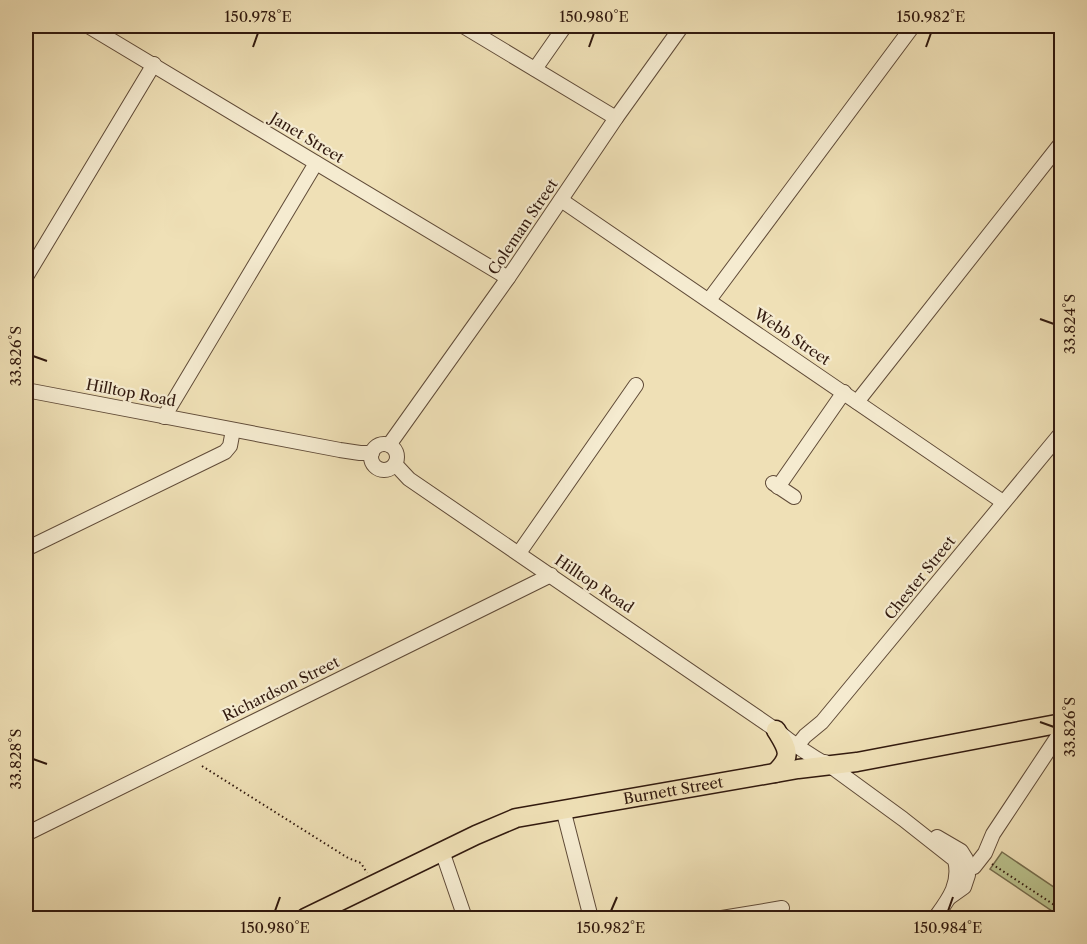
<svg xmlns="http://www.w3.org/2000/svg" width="1087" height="944" font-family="'Libre Caslon Text',serif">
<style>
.green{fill:#bac28d;stroke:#766e4e;stroke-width:1.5}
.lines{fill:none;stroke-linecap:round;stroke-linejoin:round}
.minor-casing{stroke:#604b38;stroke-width:16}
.major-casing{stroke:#31190e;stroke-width:21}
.path{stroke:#31190e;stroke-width:2;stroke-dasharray:1.5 3;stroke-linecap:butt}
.minor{stroke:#f5ebd0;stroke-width:14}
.major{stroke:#efe0b6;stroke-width:18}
.ticks{fill:none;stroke:#31190e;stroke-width:2}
.labels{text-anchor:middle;stroke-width:4.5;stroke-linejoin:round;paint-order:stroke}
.street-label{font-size:15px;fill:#31190e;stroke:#f5ebd0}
.neatline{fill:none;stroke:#31190e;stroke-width:2}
.ticks-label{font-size:15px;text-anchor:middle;fill:#31190e}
</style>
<rect width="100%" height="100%" fill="#efe0b6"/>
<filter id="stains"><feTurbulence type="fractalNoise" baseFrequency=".00333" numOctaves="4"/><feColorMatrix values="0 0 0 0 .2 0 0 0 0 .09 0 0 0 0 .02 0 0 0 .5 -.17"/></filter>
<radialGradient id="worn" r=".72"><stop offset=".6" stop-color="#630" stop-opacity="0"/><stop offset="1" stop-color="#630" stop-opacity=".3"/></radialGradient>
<!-- green -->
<polygon class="green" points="1002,852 1061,892 1061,917 990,869"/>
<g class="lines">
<defs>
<g id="minor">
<polyline points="88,26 508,278"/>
<polyline points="463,26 616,118"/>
<polyline points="535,69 565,26"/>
<polyline points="561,200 1003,502"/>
<polyline points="26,277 154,64"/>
<polyline points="709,300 913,26"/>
<polyline points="26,390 340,450 360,453 372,453"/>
<polyline points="857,402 1062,142"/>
<polyline points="164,417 316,163"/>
<circle cx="384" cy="457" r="13"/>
<polyline points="389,445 508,278 616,118 682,26"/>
<path d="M 395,464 L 409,479 L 776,730 C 794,745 809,755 829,766"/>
<polyline points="773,483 794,497"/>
<polyline points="778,487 844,392"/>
<polyline points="26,549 225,452 230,446 233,430"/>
<polyline points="519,553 636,385"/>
<polyline points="801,741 805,736 822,722 1062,432"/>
<path d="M 825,762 L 903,819 L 955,860 C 961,884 948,900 935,918"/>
<polyline points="563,809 591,918"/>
<polyline points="26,834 551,575"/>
<polyline points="937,837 961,851 966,859 968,875 964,887 950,897"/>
<polyline points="442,851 465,918"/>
<polyline points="957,870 974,867 985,853 993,834 1062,730"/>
<polyline points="722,918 782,908"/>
</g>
<g id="major">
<path d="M 775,773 C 793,755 788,750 776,730"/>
<path id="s1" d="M 305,918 L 476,835 L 516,818 L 798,769 L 857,762 L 1062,723"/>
</g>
</defs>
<!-- minor casing -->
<use href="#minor" class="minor-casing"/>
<!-- major casing -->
<use href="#major" class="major-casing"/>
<!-- path -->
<g class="path">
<polyline points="202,766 348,858 361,863 367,873"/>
<polyline points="992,864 1062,910"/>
</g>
<!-- minor -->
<use href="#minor" class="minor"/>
<!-- major -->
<use href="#major" class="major"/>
</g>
<!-- ticks -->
<path class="ticks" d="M 253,47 L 258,33M 589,47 L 594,33M 926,47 L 931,33M 1040,319 L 1054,324M 33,356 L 47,361M 1040,722 L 1054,727M 33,759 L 47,764M 275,911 L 280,897M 611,911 L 617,897M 948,911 L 953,897"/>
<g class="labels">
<!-- street labels -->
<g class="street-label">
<text transform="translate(307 138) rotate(31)" y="5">Janet Street</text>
<text transform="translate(523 227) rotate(-56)" y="5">Coleman Street</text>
<text transform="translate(792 337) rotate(34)" y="5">Webb Street</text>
<text transform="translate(131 393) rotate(11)" y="5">Hilltop Road</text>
<text transform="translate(920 578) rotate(-51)" y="5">Chester Street</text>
<text transform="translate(594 584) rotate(34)" y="5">Hilltop Road</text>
<text transform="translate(281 689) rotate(-26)" y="5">Richardson Street</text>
<text dy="5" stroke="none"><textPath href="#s1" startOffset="393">Burnett Street</textPath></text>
</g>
</g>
<!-- margin -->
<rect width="1087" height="944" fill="none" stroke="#efe0b6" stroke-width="66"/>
<rect x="33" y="33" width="1021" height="878" class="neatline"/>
<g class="ticks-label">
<text x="258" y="22">150.978°E</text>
<text x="594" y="22">150.980°E</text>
<text x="931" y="22">150.982°E</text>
<text transform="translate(1070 324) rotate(-90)" y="5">33.824°S</text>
<text transform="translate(16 356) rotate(-90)" y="5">33.826°S</text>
<text transform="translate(1070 727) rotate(-90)" y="5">33.826°S</text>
<text transform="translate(16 759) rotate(-90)" y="5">33.828°S</text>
<text x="275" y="933">150.980°E</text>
<text x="611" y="933">150.982°E</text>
<text x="948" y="933">150.984°E</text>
</g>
<rect width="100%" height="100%" filter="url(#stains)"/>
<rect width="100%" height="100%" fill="url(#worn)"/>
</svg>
